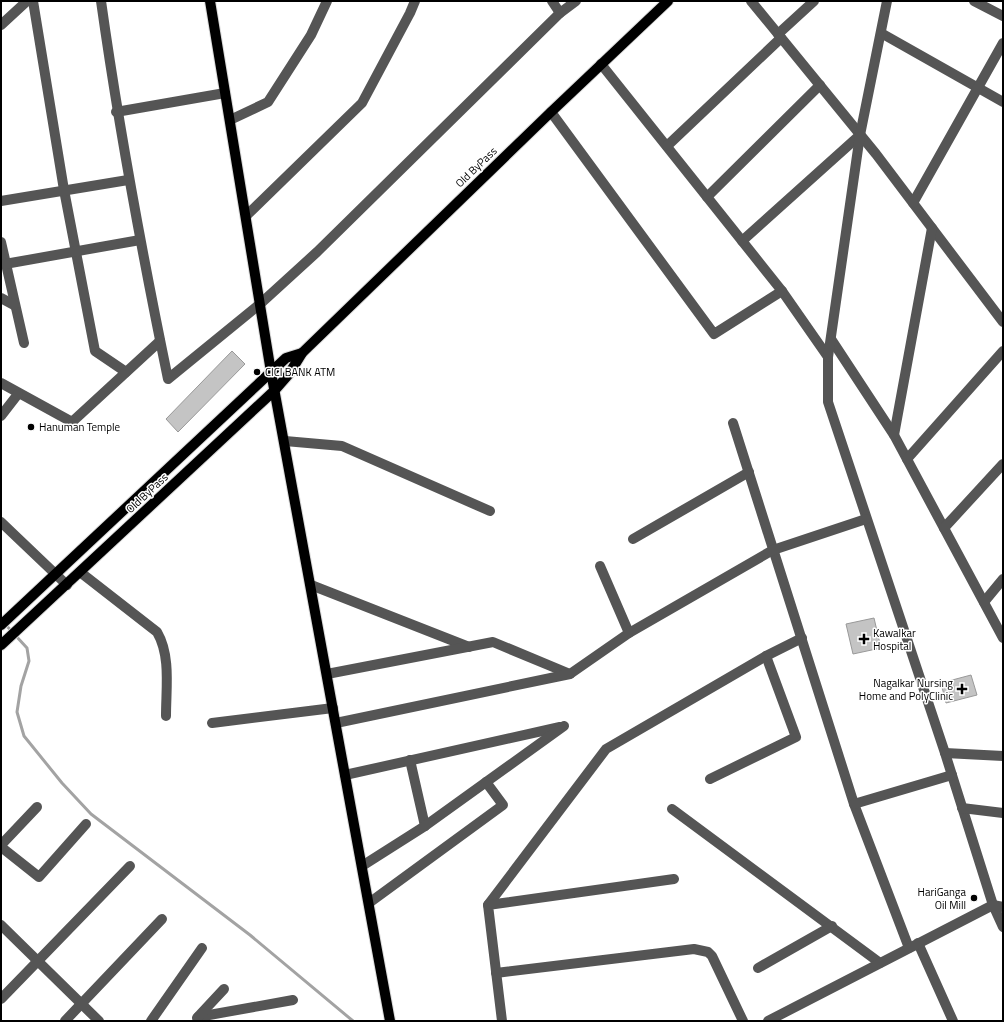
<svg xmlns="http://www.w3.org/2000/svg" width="1004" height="1022" font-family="'Titillium Web',sans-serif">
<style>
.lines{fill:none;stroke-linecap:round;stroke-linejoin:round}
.stream{stroke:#a3a3a3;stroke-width:3}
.building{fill:#c4c4c4;stroke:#999}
.major-casing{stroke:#dbdbdb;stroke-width:12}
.minor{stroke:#555;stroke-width:10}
.major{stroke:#000;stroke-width:10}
.poi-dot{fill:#000;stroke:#fff;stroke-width:1.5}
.labels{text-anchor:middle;stroke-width:3;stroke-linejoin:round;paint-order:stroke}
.street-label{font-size:11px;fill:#000;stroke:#fff}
.poi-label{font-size:11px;fill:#000;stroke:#fff;text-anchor:start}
</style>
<rect width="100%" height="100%" fill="#fff"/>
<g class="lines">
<!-- stream -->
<polyline class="stream" points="5,624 27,648 29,661 21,686 17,712 24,736 62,783 91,814 250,935 353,1021"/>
</g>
<!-- building -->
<g class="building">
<polygon points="232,351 245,364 178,432 166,419"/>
<polygon points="874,618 881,648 853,654 846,624"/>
<polygon points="971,675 977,695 946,703 941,683"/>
</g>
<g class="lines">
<defs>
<g id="major">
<polyline points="210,1 271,372 390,1021"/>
<polyline points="1,625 271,372 286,358 302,353"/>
<polyline points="1,645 275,390 289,374 302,353 551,112 668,1"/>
</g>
</defs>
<!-- major casing -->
<use href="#major" class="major-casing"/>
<!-- minor -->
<g class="minor">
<polyline points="33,1 64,190 95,351 126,372"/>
<path d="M 101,1 C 119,129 142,253 168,379 L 260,304 L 317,252 L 560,13"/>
<polyline points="552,1 560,13 576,1"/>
<polyline points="751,1 876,154 1003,322"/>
<polyline points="974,1 1003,16"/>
<polyline points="1,25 27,1"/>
<polyline points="881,33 1003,102"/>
<polyline points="778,34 814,1"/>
<polyline points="601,64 782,291 828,357 828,402 945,753 993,905 1003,927"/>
<polyline points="116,112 225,93"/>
<polyline points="551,112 714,334 782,291"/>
<polyline points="230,120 268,102 311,35 327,1"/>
<polyline points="667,146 781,38"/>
<polyline points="707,197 820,85"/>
<polyline points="1,201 128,180"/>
<polyline points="913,203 1003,43"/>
<polyline points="246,216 362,103 410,13 415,1"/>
<polyline points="742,241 860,135"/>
<polyline points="1,242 24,343"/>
<polyline points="5,264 140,240"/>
<polyline points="1,298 14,305"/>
<polyline points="831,339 894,435 1003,638"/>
<polyline points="828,357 860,135 887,1"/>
<polyline points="1,383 72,422 160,341"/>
<polyline points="1,416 18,394"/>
<polyline points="733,423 854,804 909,948"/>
<polyline points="894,435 932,228"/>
<polyline points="285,441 342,446 490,511"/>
<polyline points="907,459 1003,351"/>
<polyline points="1,522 67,585"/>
<polyline points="944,528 1003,464"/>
<polyline points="633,539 749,472"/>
<polyline points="600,566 629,633"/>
<path d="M 80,572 L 157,632 C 171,656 166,688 166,716"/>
<polyline points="311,585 469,647"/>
<polyline points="984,602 1003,579"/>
<polyline points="327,674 493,642 570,674"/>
<polyline points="212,723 333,708"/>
<polyline points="336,723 570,674 629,633 773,550 866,519"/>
<polyline points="945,753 1003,756"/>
<polyline points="410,760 425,826"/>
<polyline points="345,775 560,727"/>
<polyline points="710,779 796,737 766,656"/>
<polyline points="854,804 952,775"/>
<polyline points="962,808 1003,813"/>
<polyline points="672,809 880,963"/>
<polyline points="1,845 37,807"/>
<polyline points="1,847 39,877 86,824"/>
<polyline points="362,866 425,826 564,726"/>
<polyline points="369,903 503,805 486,782"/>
<polyline points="488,905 606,749 766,656 802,638"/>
<polyline points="1,925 99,1021"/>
<polyline points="918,943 953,1021"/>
<polyline points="758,968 832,926"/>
<polyline points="496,973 694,949 708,952 712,956 743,1021"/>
<polyline points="1,999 130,866"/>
<polyline points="198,1017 293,1000"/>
<polyline points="197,1018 224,989"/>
<polyline points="65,1021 162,919"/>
<polyline points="151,1021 202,948"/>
<polyline points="502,1021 488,905 674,879"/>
<polyline points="768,1021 993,905 1003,907"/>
</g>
<!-- major -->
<use href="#major" class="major"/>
</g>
<!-- markers -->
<g class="poi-dot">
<circle cx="257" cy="372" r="4"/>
<circle cx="31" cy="427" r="4"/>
<path d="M862 633h4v4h4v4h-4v4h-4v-4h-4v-4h4z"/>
<path d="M960 683h4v4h4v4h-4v4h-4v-4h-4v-4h4z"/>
<circle cx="974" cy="898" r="4"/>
</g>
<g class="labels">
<!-- street labels -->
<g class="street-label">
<text transform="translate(476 167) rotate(-44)" y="4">Old ByPass</text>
<text transform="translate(147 493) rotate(-43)" y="4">Old ByPass</text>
</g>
<!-- poi labels -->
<g class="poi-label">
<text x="265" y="376">CICI BANK ATM</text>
<text x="39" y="431">Hanuman Temple</text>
<text x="873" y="637">Kawalkar<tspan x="873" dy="13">Hospital</tspan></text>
<text x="953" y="687" text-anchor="end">Nagalkar Nursing<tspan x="953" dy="13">Home and PolyClinic</tspan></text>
<text x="966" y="896" text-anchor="end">HariGanga<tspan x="966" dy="13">Oil Mill</tspan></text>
</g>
</g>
<!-- border -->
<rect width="1004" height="1022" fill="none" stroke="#000000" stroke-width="4"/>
</svg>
